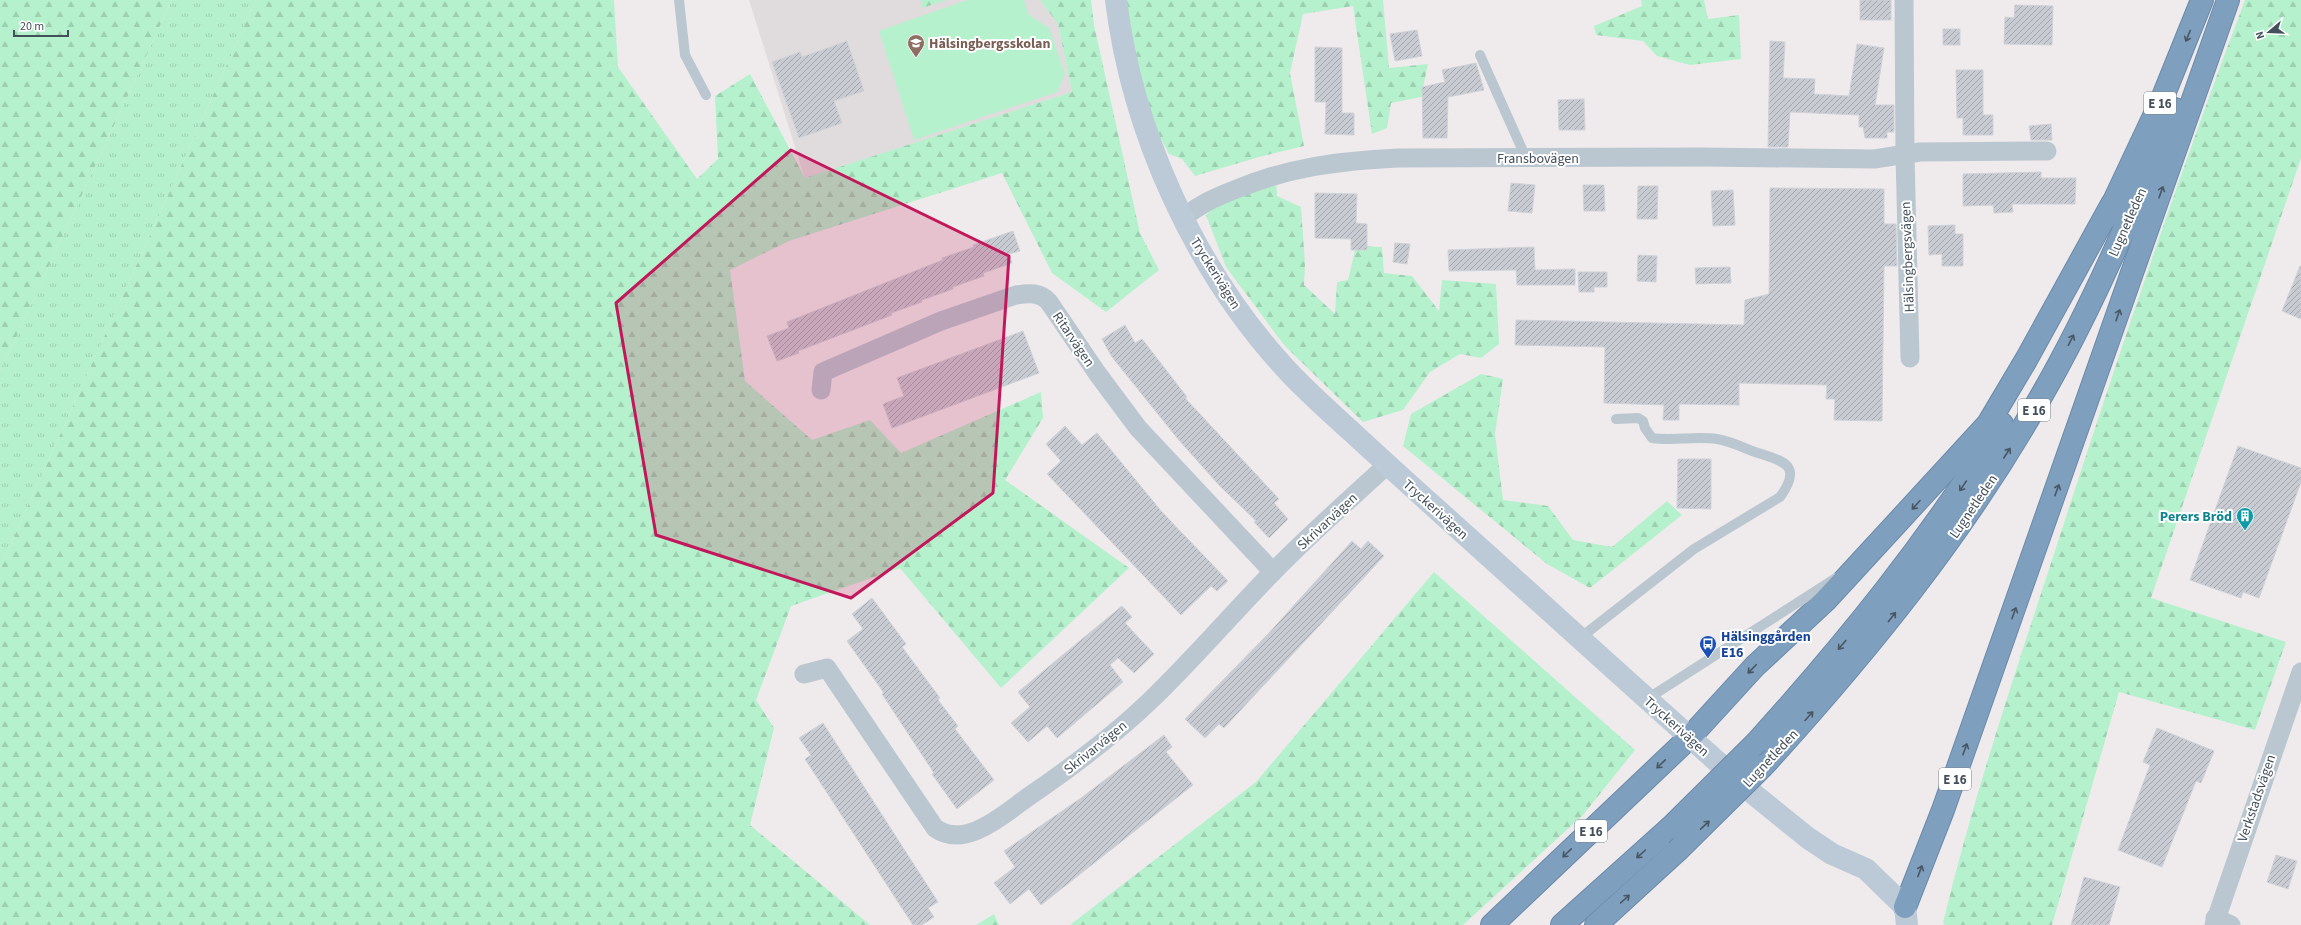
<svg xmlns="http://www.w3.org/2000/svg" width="2301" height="925" font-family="'Source Sans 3',sans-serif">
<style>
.education{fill:#e0dcdd}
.grass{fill:url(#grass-tufts)}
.forest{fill:url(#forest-firs)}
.pitch{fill:#b5f1cc}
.building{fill:url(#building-hatch);stroke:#cfd2d8}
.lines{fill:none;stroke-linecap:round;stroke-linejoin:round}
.highway-casing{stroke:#6b8aab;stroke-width:24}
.lane{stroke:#bbc7d0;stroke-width:10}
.street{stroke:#bbc7d0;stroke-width:19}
.secondary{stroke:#bcc9d7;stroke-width:22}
.highway{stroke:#7f9fbf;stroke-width:22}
.highway-bridge-casing{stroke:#6b8aab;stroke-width:24;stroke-linecap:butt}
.highway-bridge{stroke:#7f9fbf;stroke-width:22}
.oneway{stroke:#495764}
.marked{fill:#c2185b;fill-opacity:0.2;stroke:#c2185b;stroke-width:3;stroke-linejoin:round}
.labels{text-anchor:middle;stroke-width:4;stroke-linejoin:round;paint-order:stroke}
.shield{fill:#fff;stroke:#7b848c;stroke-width:1}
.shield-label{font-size:13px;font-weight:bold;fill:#434f5a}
.education-label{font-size:14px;font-weight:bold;fill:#785e54;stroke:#fff;text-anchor:start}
.street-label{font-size:14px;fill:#434f5a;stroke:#fff}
.culture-label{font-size:14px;font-weight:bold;fill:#0d838f;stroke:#fff;text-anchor:end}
.transit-label{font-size:14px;font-weight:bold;fill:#164399;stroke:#fff;text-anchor:start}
</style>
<defs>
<pattern id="grass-tufts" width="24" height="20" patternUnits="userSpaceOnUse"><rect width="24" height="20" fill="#b5f1cc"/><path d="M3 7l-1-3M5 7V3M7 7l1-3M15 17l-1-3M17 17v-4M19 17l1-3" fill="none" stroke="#9dd0b1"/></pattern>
<pattern id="forest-firs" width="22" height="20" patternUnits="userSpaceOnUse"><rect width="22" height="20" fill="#b5f1cc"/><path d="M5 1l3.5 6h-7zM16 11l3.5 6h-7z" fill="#9dd0b1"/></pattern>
<pattern id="building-hatch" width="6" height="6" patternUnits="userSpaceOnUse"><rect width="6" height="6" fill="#c8cbd1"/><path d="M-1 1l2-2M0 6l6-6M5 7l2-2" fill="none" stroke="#a4a7ad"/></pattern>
</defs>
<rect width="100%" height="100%" fill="#efebec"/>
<!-- education -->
<polygon class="education" points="749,0 1040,0 1058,24 1072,92 805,179"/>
<!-- grass -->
<polygon class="grass" points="172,0 256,0 0,568 0,372"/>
<!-- forest -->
<g class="forest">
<polygon points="0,0 172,0 0,372"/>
<polygon points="256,0 614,0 618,67 697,179 718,159 715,96 750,74 805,178 1072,92 1058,24 1040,0 1091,0 1094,25 1140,233 1159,270 1106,312 1052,273 1002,173 789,241 730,270 745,381 812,440 870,420 901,453 1041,392 1043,418 1005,480 1129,568 1001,688 900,568 791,606 756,700 774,728 750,825 870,925 0,925 0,568"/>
<polygon points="921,0 947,0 922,8"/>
<polygon points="1124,0 1383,0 1389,68 1428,64 1421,97 1391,103 1387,128 1372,134 1353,6 1303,14 1290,73 1304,146 1259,157 1195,176 1182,159 1169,154 1142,103"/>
<polygon points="1641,0 1704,0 1708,19 1739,15 1741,59 1690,65 1657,56 1643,41 1596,35 1594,26 1642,6"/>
<path d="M 2245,0 L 2301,0 L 2301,158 L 2151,598 L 2286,642 L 2255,730 L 2119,692 L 2052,925 L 1945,925 L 1943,923 C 1973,798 2014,676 2054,554 C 2114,368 2176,183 2245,0 Z"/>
<polygon points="1276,178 1277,196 1301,207 1305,264 1304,285 1335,314 1337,282 1348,280 1356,246 1382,247 1384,273 1412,276 1439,311 1442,280 1496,284 1499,344 1481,358 1460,354 1430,372 1403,410 1363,422 1284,345 1226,267 1206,215 1227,197"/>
<polygon points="1481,374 1503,379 1495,434 1503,500 1548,506 1573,540 1612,547 1667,501 1682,515 1590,588 1547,564 1403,446 1411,414"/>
<polygon points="1434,572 1635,750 1583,815 1463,925 1070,925 1256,782"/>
<polygon points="994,914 999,925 976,925"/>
</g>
<!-- pitch -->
<polygon class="pitch" points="967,0 1024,0 1028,14 1049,28 1065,74 1057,92 914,140 879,31"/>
<!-- building -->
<g class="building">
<rect x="1860" y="0" width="31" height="20"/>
<polygon points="2015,5 2053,6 2052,45 2004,44 2005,17 2014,18"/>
<rect x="1943" y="29" width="17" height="16"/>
<polygon points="1417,30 1422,56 1395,61 1390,34"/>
<polygon points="847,41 864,91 834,101 842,123 799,138 772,62 800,52 802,57"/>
<polygon points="1770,41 1785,42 1783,78 1815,79 1814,94 1849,96 1857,44 1884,48 1875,105 1894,105 1894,132 1887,132 1887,138 1865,138 1863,127 1859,127 1859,115 1790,112 1788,147 1768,147"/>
<polygon points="1315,47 1342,48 1342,113 1354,113 1354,135 1325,134 1326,102 1315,102"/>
<polygon points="1476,63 1484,90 1448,97 1447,138 1423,138 1422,87 1445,82 1442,70"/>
<polygon points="1956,70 1983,70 1983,115 1993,115 1993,135 1963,135 1963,118 1957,118"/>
<polygon points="1584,99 1585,130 1559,130 1558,100"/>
<polygon points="2051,124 2052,140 2031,140 2029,126"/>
<polygon points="2041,172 2041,178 2076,178 2075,204 2012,204 2013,212 1994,213 1993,205 1963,206 1963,174"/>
<polygon points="1511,183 1535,185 1532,213 1508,211"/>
<polygon points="1583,185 1604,185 1605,211 1584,211"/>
<polygon points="1638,186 1658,186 1657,219 1637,219"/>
<polygon points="1770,188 1884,189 1884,224 1896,224 1897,266 1884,266 1882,421 1834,420 1835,399 1826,399 1827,385 1739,383 1739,405 1679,404 1679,420 1663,420 1664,405 1604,403 1605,347 1515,345 1516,320 1744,325 1745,300 1769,294"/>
<polygon points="1733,190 1735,225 1713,226 1711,191"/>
<polygon points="1315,193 1357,194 1356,223 1367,224 1367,250 1351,250 1351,239 1315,238"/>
<polygon points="1955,225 1955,234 1963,234 1963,266 1942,266 1942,254 1929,255 1928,226"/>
<polygon points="1013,231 1020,251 1009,254 1012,263 983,273 984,276 953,287 953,289 922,300 922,302 891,313 892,315 798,351 799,353 777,361 767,336 789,328 787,322 943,260 942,258 974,247 973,245"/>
<polygon points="1395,243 1410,244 1407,264 1393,262"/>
<polygon points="1534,247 1535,270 1575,269 1575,285 1517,285 1516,270 1449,271 1448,250"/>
<polygon points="1638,255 1657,256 1656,282 1637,281"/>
<polygon points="2300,266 2301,266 2301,319 2282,311"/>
<polygon points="1730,267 1731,283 1696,284 1695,268"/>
<polygon points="1578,272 1607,272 1607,287 1594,287 1594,292 1579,292"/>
<polygon points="1125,325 1135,343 1142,339 1187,397 1185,398 1279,499 1274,503 1288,519 1269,538 1254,522 1256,521 1218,484 1178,439 1112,357 1102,339"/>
<polygon points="1023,331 1039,373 892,428 883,404 904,396 897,378"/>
<polygon points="1065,426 1082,445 1097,433 1162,512 1228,581 1217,591 1211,586 1181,615 1047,474 1061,461 1046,444"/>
<polygon points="2238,446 2301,468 2301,482 2259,598 2243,592 2241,598 2190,580"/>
<polygon points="1678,459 1711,459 1711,509 1677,508"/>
<polygon points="1352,541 1361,549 1368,541 1384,556 1224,728 1219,724 1205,738 1185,719 1268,634"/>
<polygon points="872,598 906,644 902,647 940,698 938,700 958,726 955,729 994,780 957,809 932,774 934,773 882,694 884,693 847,641 863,629 852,614"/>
<polygon points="1122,606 1132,617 1125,623 1154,654 1134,673 1118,658 1110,665 1123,682 1057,738 1047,726 1028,742 1011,723 1030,707 1018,692"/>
<polygon points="823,723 938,902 928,908 934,917 922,925 913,925 805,759 811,755 799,738"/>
<polygon points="2157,728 2214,751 2201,783 2196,781 2162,867 2118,850 2150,765 2143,762"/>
<polygon points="1164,735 1172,747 1166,752 1193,785 1041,905 1029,889 1010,904 994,883 1015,867 1004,851 1081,798"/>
<polygon points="2276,855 2297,861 2288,889 2267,882"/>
<polygon points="2084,877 2120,887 2109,925 2071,925"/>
</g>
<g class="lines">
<defs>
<g id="highway">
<polyline points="2106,218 2162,99 2202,0"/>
<path d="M 1757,742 C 1849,640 1929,541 2002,424"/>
<path d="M 1763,766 C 1867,652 1963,534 2039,400 C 2093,307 2134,208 2175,109"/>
<polyline points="1905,907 1943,810 2228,0"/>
<polyline points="1492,925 1690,737 1755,666 1825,601 1988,424 2026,360 2112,204"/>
<polyline points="1562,925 1670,828"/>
<polyline points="1596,925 1677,851"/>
</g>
</defs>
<!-- highway casing -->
<use href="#highway" class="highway-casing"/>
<!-- lane -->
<g class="lane">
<polyline points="679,0 685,55 706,95"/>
<polyline points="1480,55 1526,158"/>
<path d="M 1580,638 L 1694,549 L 1780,497 C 1804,464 1782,461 1755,452 C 1742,447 1730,441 1717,439 C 1696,436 1674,441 1652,438 L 1645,428 L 1643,421 L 1638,418 L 1616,419"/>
<polyline points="1647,699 1836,578"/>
</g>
<!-- street -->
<g class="street">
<polyline points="1904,0 1905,155 1910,358"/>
<path d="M 1183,218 C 1200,204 1214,198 1234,190 C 1289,167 1339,161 1398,158 L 1704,157 L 1874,159 L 1920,152 L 2047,151"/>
<path d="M 821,390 L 823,372 L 941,321 L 1016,295 C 1029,293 1040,292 1049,302 L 1097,373 L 1138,428 L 1273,572"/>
<path d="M 804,674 L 827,668 L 935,828 C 965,850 1004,814 1028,797 C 1072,767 1115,735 1154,697 C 1195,657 1232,614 1272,573 C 1309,535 1349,500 1387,465"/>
<polyline points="2215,918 2231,925"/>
<polyline points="2214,925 2301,672"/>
</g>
<!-- secondary -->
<path class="secondary" d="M 1116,0 C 1132,132 1195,270 1285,368 C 1306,391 1330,412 1353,433 C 1396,473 1439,511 1482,550 C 1573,632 1664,715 1756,796 L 1808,838 L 1832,854 L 1866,869 L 1905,907 L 1907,925"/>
<!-- highway -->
<use href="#highway" class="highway"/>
<defs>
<g id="highway-bridge">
<polyline points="1670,828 1757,742"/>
<polyline points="1677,851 1763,766"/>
</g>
</defs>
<!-- highway-bridge casing -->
<use href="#highway-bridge" class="highway-bridge-casing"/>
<!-- highway-bridge -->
<use href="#highway-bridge" class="highway-bridge"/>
</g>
<!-- one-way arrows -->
<defs><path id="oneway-shaft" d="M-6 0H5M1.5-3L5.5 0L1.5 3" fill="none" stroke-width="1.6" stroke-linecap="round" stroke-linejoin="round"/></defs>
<g class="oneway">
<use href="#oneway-shaft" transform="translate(2188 36) rotate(112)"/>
<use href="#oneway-shaft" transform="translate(2161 192) rotate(-71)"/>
<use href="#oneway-shaft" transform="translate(2118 315) rotate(-71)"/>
<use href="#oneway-shaft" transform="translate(2071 340) rotate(-63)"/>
<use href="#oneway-shaft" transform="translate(2007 453) rotate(-57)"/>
<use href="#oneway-shaft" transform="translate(1963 486) rotate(124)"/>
<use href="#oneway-shaft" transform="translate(2057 490) rotate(-70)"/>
<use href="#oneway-shaft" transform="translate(1916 505) rotate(132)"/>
<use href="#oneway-shaft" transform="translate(2014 613) rotate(-70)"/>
<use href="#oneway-shaft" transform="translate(1892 617) rotate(-52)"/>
<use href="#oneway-shaft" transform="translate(1842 645) rotate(130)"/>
<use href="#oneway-shaft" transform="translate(1752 669) rotate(134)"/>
<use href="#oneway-shaft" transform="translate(1809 716) rotate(-48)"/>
<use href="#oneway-shaft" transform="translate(1965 749) rotate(-70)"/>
<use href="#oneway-shaft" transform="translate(1661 764) rotate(136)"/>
<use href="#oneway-shaft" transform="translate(1705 825) rotate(-43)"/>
<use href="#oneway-shaft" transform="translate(1567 853) rotate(136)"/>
<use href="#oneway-shaft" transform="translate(1641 854) rotate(138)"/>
<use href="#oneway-shaft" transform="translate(1920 871) rotate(-69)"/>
<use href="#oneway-shaft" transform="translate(1625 899) rotate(-42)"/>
</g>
<!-- marked area -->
<path class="marked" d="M 791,150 L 1009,256 L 993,493 L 851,598 L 656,535 L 616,303 Z"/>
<!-- icons -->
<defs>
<symbol id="school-pin" viewBox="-11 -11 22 30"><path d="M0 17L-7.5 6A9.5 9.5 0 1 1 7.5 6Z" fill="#8d6e63" stroke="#fff"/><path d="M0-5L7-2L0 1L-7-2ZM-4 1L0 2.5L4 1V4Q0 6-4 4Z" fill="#fff"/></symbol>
<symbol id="building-pin" viewBox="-11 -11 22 30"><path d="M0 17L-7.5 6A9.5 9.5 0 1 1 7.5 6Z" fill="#0f9aa8" stroke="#fff"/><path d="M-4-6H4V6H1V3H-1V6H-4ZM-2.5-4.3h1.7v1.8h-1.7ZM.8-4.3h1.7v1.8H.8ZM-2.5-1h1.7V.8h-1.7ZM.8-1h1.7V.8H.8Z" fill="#fff"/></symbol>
<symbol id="bus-pin" viewBox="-11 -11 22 30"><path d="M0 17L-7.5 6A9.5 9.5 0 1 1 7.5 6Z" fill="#1a4fb4" stroke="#fff"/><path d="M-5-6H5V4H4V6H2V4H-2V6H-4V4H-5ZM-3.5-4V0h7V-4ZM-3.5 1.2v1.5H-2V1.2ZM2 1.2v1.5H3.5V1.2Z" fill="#fff"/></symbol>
</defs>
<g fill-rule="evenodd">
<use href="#school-pin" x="906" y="33" width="20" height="27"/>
<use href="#building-pin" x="2235" y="506" width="20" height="27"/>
<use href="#bus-pin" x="1698" y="634" width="20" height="27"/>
</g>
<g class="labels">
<!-- shield labels -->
<g class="shield">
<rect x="2144" y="92" width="32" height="22" rx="3"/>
<rect x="2018" y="399" width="32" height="22" rx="3"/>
<rect x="1939" y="768" width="32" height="22" rx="3"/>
<rect x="1575" y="820" width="32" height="22" rx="3"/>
</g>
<g class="shield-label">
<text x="2160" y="108">E 16</text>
<text x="2034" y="415">E 16</text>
<text x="1955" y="784">E 16</text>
<text x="1591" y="836">E 16</text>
</g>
<!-- education labels -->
<g class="education-label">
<text x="929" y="48">Hälsingbergsskolan</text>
</g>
<!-- street labels -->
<g class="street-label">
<text x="1538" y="163">Fransbovägen</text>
<text transform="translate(2127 222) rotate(-66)" y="5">Lugnetleden</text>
<text transform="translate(1907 257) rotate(-92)" y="5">Hälsingbergsvägen</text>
<text transform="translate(1216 273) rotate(58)" y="5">Tryckerivägen</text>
<text transform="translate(1074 339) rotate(56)" y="5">Ritarvägen</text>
<text transform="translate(1973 506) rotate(-56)" y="5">Lugnetleden</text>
<text transform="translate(1436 509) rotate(42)" y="5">Tryckerivägen</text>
<text transform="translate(1327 521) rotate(-43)" y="5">Skrivarvägen</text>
<text transform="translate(1677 726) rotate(42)" y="5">Tryckerivägen</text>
<text transform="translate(1095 747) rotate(-39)" y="5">Skrivarvägen</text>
<text transform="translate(1770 758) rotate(-47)" y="5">Lugnetleden</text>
<text transform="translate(2256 798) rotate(-71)" y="5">Verkstadsvägen</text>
</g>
<!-- culture labels -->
<g class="culture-label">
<text x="2232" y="521">Perers Bröd</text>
</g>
<!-- transit labels -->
<g class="transit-label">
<text x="1721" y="641">Hälsinggården<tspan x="1721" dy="16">E16</tspan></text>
</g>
</g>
<!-- north arrow -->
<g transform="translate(2269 32) rotate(251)" stroke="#ffffff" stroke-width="3" paint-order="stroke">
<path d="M0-3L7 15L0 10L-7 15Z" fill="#434f5a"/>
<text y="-6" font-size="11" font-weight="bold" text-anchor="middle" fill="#434f5a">N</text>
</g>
<!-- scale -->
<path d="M14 30v6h54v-6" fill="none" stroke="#434f5a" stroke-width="2"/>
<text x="20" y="30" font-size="12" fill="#434f5a" stroke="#ffffff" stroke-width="3" paint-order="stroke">20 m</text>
</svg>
